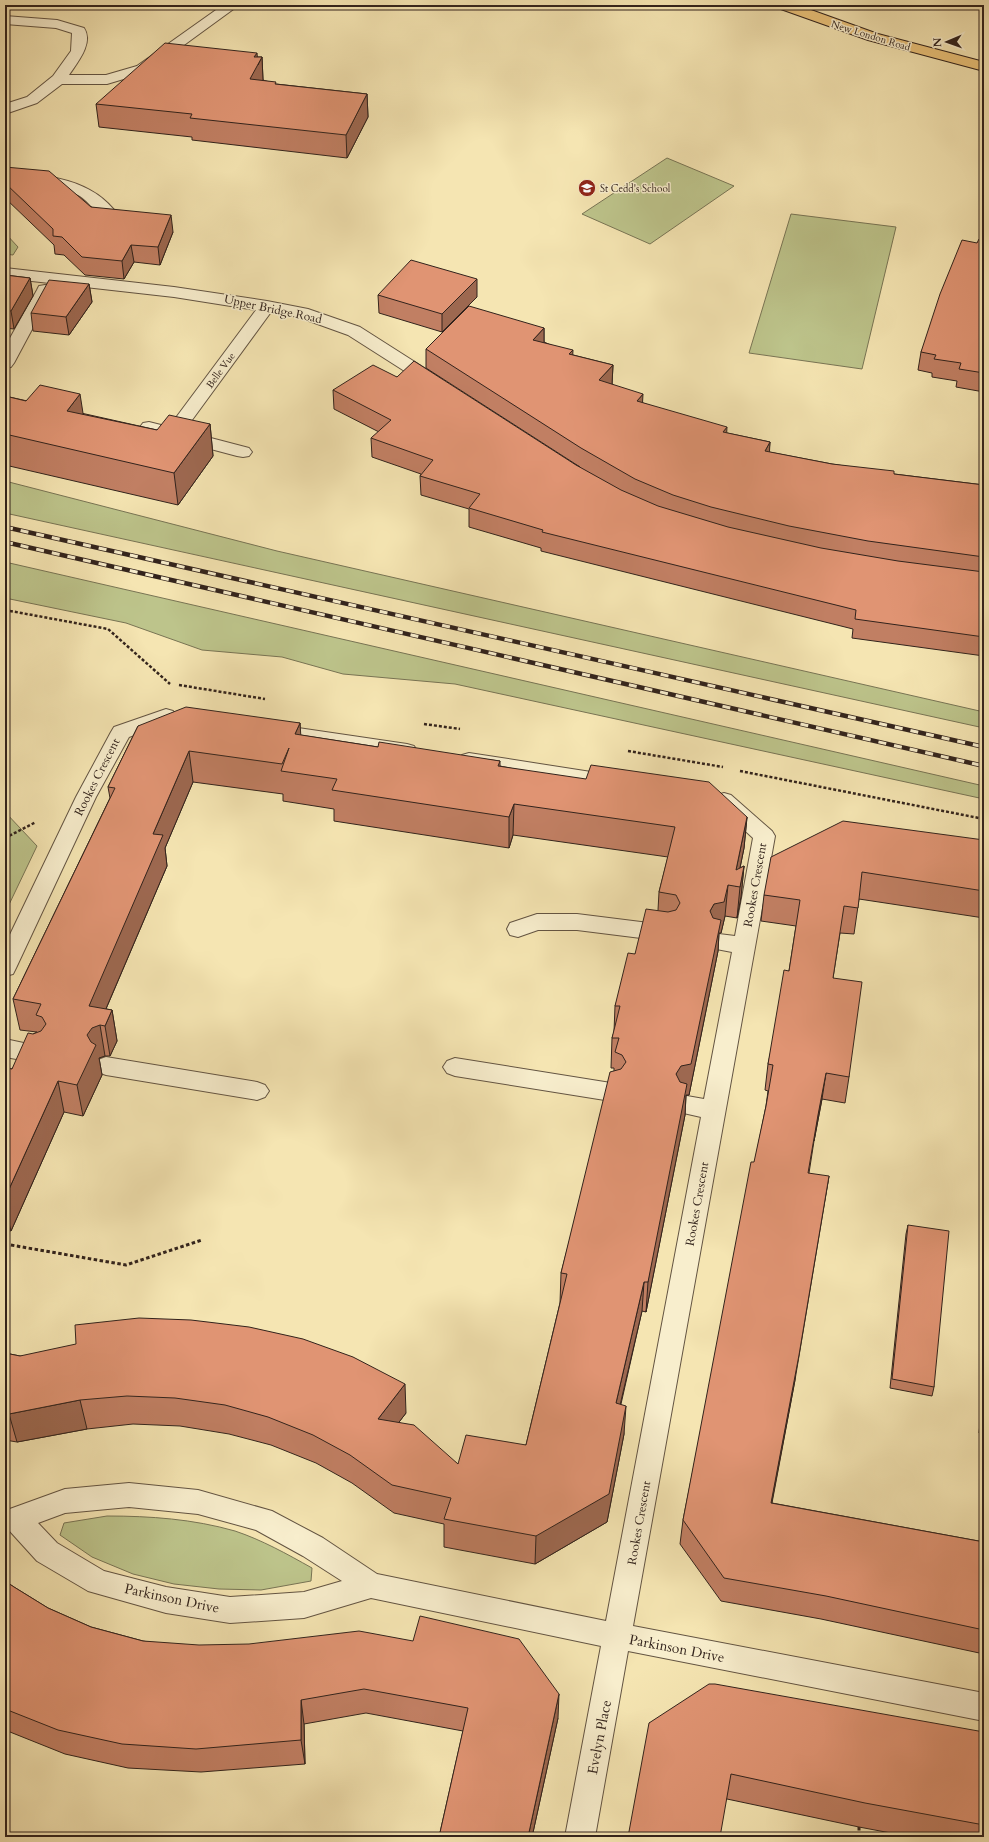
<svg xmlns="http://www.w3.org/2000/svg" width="989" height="1842" font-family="Cardo,serif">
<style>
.green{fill:#bdc48b;stroke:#787454}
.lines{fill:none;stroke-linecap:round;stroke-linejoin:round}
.minor-casing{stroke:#635442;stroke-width:2}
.major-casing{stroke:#32231c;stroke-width:2}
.path-far1{stroke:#32231c;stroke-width:2.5;stroke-dasharray:3 2;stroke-linecap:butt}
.path{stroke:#32231c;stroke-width:3;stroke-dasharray:3.5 2.5;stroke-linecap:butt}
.minor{fill:#f8eecd;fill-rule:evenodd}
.major{fill:#eac279;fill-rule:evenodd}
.rail-casing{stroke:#32231c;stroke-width:4.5}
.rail{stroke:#f8eecd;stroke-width:3;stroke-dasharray:8;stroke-linecap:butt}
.wall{fill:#c17f63;stroke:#32231c}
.shaded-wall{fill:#9d6850;stroke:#32231c}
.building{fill:#e09473;stroke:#32231c}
.labels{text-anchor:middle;stroke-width:3;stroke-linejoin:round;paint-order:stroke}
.far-street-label{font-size:10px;fill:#32231c;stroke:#f8eecd}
.far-poi-label{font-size:10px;fill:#32231c;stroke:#f8eecd;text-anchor:start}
.street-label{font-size:12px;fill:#32231c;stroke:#f8eecd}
.near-street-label{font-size:14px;fill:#32231c;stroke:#f8eecd}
</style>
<rect width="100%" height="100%" fill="#f5e5b2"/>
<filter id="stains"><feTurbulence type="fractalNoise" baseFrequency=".005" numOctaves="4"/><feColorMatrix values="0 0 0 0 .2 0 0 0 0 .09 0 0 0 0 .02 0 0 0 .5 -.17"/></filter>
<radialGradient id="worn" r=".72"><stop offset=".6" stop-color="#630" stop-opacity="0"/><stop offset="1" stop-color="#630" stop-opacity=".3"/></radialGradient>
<!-- green -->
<g class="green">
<polygon points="667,158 734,186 650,244 582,214"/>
<polygon points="791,214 896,227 862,369 749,353"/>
<polygon points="5,233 18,247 13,255 5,254"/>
<polygon points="5,481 277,551 984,712 984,728 5,513"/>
<polygon points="5,562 984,786 984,799 455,684 343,674 282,657 202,650 126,623 5,598"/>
<polygon points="5,812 37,846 5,913"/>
<path d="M 107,1516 C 150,1516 193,1519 235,1531 C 262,1540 287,1554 312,1568 L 311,1581 L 261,1590 L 219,1589 L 174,1584 L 133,1574 L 92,1557 L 60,1535 L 64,1523 Z"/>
</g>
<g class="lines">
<defs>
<g id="minor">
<path d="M 223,5 L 239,5 L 147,72 L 107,84 L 62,84 L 37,103 L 5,114 L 5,104 L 27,97 L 53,76 L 71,51 L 72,33 L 56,28 L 5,24 L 5,16 L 57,20 L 84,28 C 94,43 77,63 69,75 L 106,75 L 137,66 Z"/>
<path d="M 5,172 C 46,175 92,178 118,215 L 116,218 C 100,222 91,202 78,195 C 56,184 29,184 5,182 Z"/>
<polygon points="5,268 174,287 267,301 308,309 360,327 440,378 443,382 440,386 434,387 428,386 348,335 298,317 271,312 184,431 249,448 252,452 249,456 243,457 237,456 143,431 140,427 143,423 149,422 169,427 256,310 174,297 5,278"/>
<polygon points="45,285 51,286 53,290 14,363 11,367 5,368 5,347 37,290 39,286"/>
<polygon points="166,709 173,711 176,716 173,721 129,737 96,797 16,968 13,974 5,976 5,945 76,797 111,732 114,727"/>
<polygon points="271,724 407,744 414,746 417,751 414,756 407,758 264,736 261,731 264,726"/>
<polygon points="469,753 617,776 624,778 627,783 624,788 617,790 462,765 459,760 462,755"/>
<path d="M 724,793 L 731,795 L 772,831 L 775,836 L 633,1626 L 984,1693 L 984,1721 L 628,1651 L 595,1837 L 565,1837 L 601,1646 L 371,1598 L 304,1618 L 230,1623 L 166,1613 L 88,1591 L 37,1561 L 7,1528 C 4,1521 4,1517 7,1510 L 65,1489 L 129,1483 L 198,1490 L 272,1511 L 323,1538 L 377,1574 L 606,1621 L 701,1117 L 679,1112 L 675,1105 L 679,1098 L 687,1096 L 704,1099 L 732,952 L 711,948 L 708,942 L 711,936 L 719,934 L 735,936 L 753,838 L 717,805 L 714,800 L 717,795 ZM 129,1507 L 198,1514 L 256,1530 L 303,1556 L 342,1581 L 304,1592 L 230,1597 L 166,1587 L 104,1571 L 57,1543 L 38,1523 L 65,1513 Z"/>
<polygon points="537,914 577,914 665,925 673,927 676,933 673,939 665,941 577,930 538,930 518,937 510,935 507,929 510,923"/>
<polygon points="5,1039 47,1048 51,1054 47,1060 39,1063 5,1057"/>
<polygon points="106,1057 257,1082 265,1085 269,1091 265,1097 257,1100 106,1075 98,1072 94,1066 98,1060"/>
<polygon points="455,1058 611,1083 619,1086 623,1092 619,1098 611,1101 455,1076 447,1073 443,1067 447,1061"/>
</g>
<polygon id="major" points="776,5 797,5 878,34 984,62 984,71 868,40 778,8"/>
</defs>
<!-- minor casing -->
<use href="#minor" class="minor-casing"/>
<!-- major casing -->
<use href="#major" class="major-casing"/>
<!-- path-far1 -->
<g class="path-far1">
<polyline points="5,610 108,629 170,684"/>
<polyline points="179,685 265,699"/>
<polyline points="424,724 460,729"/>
<polyline points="628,751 723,767"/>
<polyline points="740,771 984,819"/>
<polyline points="5,838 36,822"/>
</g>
<!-- path -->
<g class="path">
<polyline points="5,1244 126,1265 202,1240"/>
<polyline points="859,1827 859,1837"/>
</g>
<!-- minor -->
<use href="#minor" class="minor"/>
<!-- major -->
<use href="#major" class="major"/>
<defs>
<g id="rail">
<polyline points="5,527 984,747"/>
<polyline points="5,542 984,766"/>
</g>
</defs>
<!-- rail casing -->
<use href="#rail" class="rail-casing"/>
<!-- rail -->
<use href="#rail" class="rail"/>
</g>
<!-- wall -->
<g class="wall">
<polygon points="257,57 262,57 263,80 276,84 367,94 368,117 347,158 192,140 192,137 99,127 96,104"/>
<polygon points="5,167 91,207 173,232 160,265 134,262 124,279 85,275 64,255 55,254 54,245 5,198"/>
<polygon points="984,240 984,392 956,387 957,381 932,377 932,373 918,370 921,352 977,243"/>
<polygon points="5,275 30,278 33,296 14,329 5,328"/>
<polygon points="89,284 92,302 69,335 33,331 31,313"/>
<polygon points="378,295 477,297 442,332 379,313"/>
<polygon points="544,328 544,342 573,355 613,365 612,384 643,403 727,433 770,442 769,452 832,464 894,474 984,485 984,656 852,638 853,629 541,551 541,548 469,527 469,509 421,495 420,476 421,474 372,457 371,438 379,432 334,409 333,390 397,377 580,467 426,368 426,349"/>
<polygon points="5,396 157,430 210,424 213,456 178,505 5,465"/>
<polygon points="300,723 300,735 378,747 500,761 500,766 747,817 744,848 740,868 744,866 741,897 737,918 725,916 721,933 719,933 718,951 689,1095 686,1095 685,1115 646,1312 642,1311 621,1404 624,1434 607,1522 535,1564 444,1547 444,1524 394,1513 352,1483 316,1463 271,1445 229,1434 180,1426 133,1424 87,1429 17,1442 5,1440 5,1353 20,1356 406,1413 399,1422 458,1464 526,1445 560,1303 561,1273 614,1071 614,1068 611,1068 612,1038 614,1032 615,1006 635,954 658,910 659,892 668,857 513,835 509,848 334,821 334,809 283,801 283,794 193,782 165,848 167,866 106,1009 112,1010 117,1041 110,1056 105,1056 99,1058 102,1075 83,1116 64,1112 11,1231 7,1230 5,1235 5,1068 12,1069 33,1034 37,1032 20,1030 13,999 110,798 108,787 138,726"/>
<polygon points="984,840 984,918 859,899 854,934 840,933 833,978 849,1077 845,1103 822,1099 814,1141 809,1173 795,1380 772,1503 984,1542 984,1654 821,1619 721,1601 680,1544 683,1520 766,1106 768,1091 765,1090 768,1064 789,971 796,926 761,921 764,895"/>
<polygon points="908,1225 934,1387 932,1396 890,1388 906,1234"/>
<polygon points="984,1389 984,1434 979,1433 983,1394"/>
<polygon points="5,1581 14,1587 48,1608 91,1627 143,1641 558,1718 532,1837 439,1837 463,1731 366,1713 304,1724 305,1764 201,1772 128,1768 65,1754 5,1730"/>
<polygon points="649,1723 984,1732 984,1837 912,1837 859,1827 727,1799"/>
</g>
<!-- shaded-wall -->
<g class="shaded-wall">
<polygon points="257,53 258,65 262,57 263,80 251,101 250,79 254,57"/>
<polygon points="367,94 368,117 347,158 346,135"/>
<polygon points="171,215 173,232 160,265 158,247"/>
<polygon points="131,245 134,262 124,279 122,261"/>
<polygon points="30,278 33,296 14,329 11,311"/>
<polygon points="477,279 477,297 442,332 442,314"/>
<polygon points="89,284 92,302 69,335 66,317"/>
<polygon points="544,328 544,346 533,340"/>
<polygon points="573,350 572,368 569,354"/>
<polygon points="613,365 612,384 598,398 599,380"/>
<polygon points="80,394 85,426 67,411"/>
<polygon points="643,394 642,412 637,401"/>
<polygon points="210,424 213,456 178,505 174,473"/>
<polygon points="727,427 726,445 723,432"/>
<polygon points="770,442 769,460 765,451"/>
<polygon points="300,723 302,754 295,734"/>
<polygon points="189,751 193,782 165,848 167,866 99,1025 100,1025 105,1056 99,1058 102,1075 83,1116 77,1085 89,1006 153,834"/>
<polygon points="514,804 513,835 509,848 509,817"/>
<polygon points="747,817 744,848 736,887 736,870"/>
<polygon points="744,866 741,897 737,918 740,887"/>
<polygon points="728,885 725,916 721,933 719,933 718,951 689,1095 686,1095 685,1115 646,1312 648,1282 676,1074 710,911 714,904"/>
<polygon points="112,1010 117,1041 110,1056 105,1026"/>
<polygon points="826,1073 822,1099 814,1141 818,1115"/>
<polygon points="58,1081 64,1112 11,1231 5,1207 5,1198"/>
<polygon points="829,1176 795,1380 767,1527 771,1503"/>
<polygon points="5,1221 7,1230 5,1235"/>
<polygon points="644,1282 642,1311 614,1431 616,1403"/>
<polygon points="405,1384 406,1413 380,1447 378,1419"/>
<polygon points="80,1400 87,1429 17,1442 9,1414"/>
<polygon points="626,1406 624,1434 607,1522 535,1564 536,1536"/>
<polygon points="559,1694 558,1718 532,1837 528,1837"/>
<polygon points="301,1700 304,1724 305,1764 301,1740"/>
</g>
<!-- building -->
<g class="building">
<polygon points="165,43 257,53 254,57 262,57 250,79 276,82 275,84 367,94 346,135 190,118 192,114 96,104"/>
<polygon points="5,167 49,171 91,207 171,215 158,247 131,245 122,261 82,257 62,237 53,236 53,229 5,183"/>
<polygon points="979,239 984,240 984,373 959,369 961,363 934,359 936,355 921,352 940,294 962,240 977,243"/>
<polygon points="411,260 477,279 442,314 378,295"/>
<polygon points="5,275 30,278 11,311 5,310"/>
<polygon points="49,280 89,284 66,317 31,313"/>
<polygon points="469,306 544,328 533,340 573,350 569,354 613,365 599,380 643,394 637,401 727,427 723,432 770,442 765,451 832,464 894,471 894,474 984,485 984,557 868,541 789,526 711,507 673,495 635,479 581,448 426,349"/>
<polygon points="414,361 576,465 621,490 658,506 728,527 821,548 898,561 984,572 984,637 855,619 856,610 542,532 543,530 469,508 480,494 420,476 433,460 371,438 391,420 333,390 373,365 397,377"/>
<polygon points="40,385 80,394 67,411 157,430 169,415 210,424 174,473 5,434 5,396 26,401"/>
<polygon points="186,707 300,723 295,734 378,747 379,742 500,761 498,766 586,779 591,765 709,782 747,817 736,870 744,866 740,887 728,885 724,902 714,904 710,911 713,918 721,920 691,1064 681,1066 676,1074 680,1082 687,1084 648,1282 644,1282 616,1403 626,1406 609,1494 536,1536 444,1519 451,1498 392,1485 350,1455 313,1435 268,1417 225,1405 175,1398 127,1396 80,1400 9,1414 5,1413 5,1353 20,1356 76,1344 75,1325 139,1318 191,1320 249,1327 303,1339 353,1357 405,1384 378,1419 414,1425 458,1464 466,1435 526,1445 567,1274 561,1273 610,1072 621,1069 626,1062 622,1055 615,1052 619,1038 612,1038 620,1006 615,1006 628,953 635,954 646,909 668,912 676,910 680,903 676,895 659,892 675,827 514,804 509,817 332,790 337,779 281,771 289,748 282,764 189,751 153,834 163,835 89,1006 112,1010 105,1026 100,1025 92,1028 87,1035 91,1042 96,1045 77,1085 58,1081 5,1198 5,1068 12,1069 28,1033 33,1034 41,1031 46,1024 42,1017 36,1015 41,1004 13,999 115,788 108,787 138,726"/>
<polygon points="843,821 984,840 984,891 862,872 858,908 844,906 833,978 862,982 849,1077 826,1073 818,1115 808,1173 829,1176 799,1355 771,1503 984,1542 984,1630 826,1596 724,1578 683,1520 751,1162 754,1162 766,1106 773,1065 768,1064 784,970 789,971 800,900 764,895 771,857"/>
<polygon points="908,1225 949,1231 934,1387 892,1379"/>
<polygon points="5,1581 14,1587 48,1608 91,1627 143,1641 199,1645 249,1644 359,1631 413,1641 420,1616 519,1639 559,1694 528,1837 439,1837 468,1708 364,1689 301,1700 301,1740 196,1749 122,1744 58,1730 5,1709"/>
<polygon points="709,1684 715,1684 984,1732 984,1825 865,1803 731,1774 720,1837 628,1837 649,1723"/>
</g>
<!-- icons -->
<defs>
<symbol id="school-disc" viewBox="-11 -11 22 22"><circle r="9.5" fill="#8f2418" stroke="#f8eecd"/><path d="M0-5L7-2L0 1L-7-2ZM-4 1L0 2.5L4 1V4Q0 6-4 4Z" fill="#fff"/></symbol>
</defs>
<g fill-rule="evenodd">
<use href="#school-disc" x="577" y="178" width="20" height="20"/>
</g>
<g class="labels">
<!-- far-street labels -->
<g class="far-street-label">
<text transform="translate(871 35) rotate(17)" y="4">New London Road</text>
<text transform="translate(220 370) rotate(-54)" y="4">Belle Vue</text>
</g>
<!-- far-poi labels -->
<g class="far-poi-label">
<text x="600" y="192">St Cedd's School</text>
</g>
<!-- street labels -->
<g class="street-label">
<text transform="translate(273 309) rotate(12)" y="4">Upper Bridge Road</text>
<text transform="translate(97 777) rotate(-63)" y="4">Rookes Crescent</text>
<text transform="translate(755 885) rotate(-80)" y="4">Rookes Crescent</text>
<text transform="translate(697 1204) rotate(-80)" y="4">Rookes Crescent</text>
<text transform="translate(639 1523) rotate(-80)" y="4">Rookes Crescent</text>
</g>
<!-- near-street labels -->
<g class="near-street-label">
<text transform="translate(172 1598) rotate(12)" y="5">Parkinson Drive</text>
<text transform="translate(677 1648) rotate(11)" y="5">Parkinson Drive</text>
<text transform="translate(599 1737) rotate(-79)" y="5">Evelyn Place</text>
</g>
</g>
<!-- margin -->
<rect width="989" height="1842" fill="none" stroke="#f5e5b2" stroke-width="20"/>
<rect x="6" y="6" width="977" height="1830" fill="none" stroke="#32231c" stroke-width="2"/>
<rect x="10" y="10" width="969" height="1822" fill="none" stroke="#32231c"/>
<!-- north arrow -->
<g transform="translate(947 42) rotate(268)" stroke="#f8eecd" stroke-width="3" paint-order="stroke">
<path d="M0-3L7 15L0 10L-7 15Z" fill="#32231c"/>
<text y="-6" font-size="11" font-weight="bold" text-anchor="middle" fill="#32231c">N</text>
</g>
<rect width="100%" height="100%" filter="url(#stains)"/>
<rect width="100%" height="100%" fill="url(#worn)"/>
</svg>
